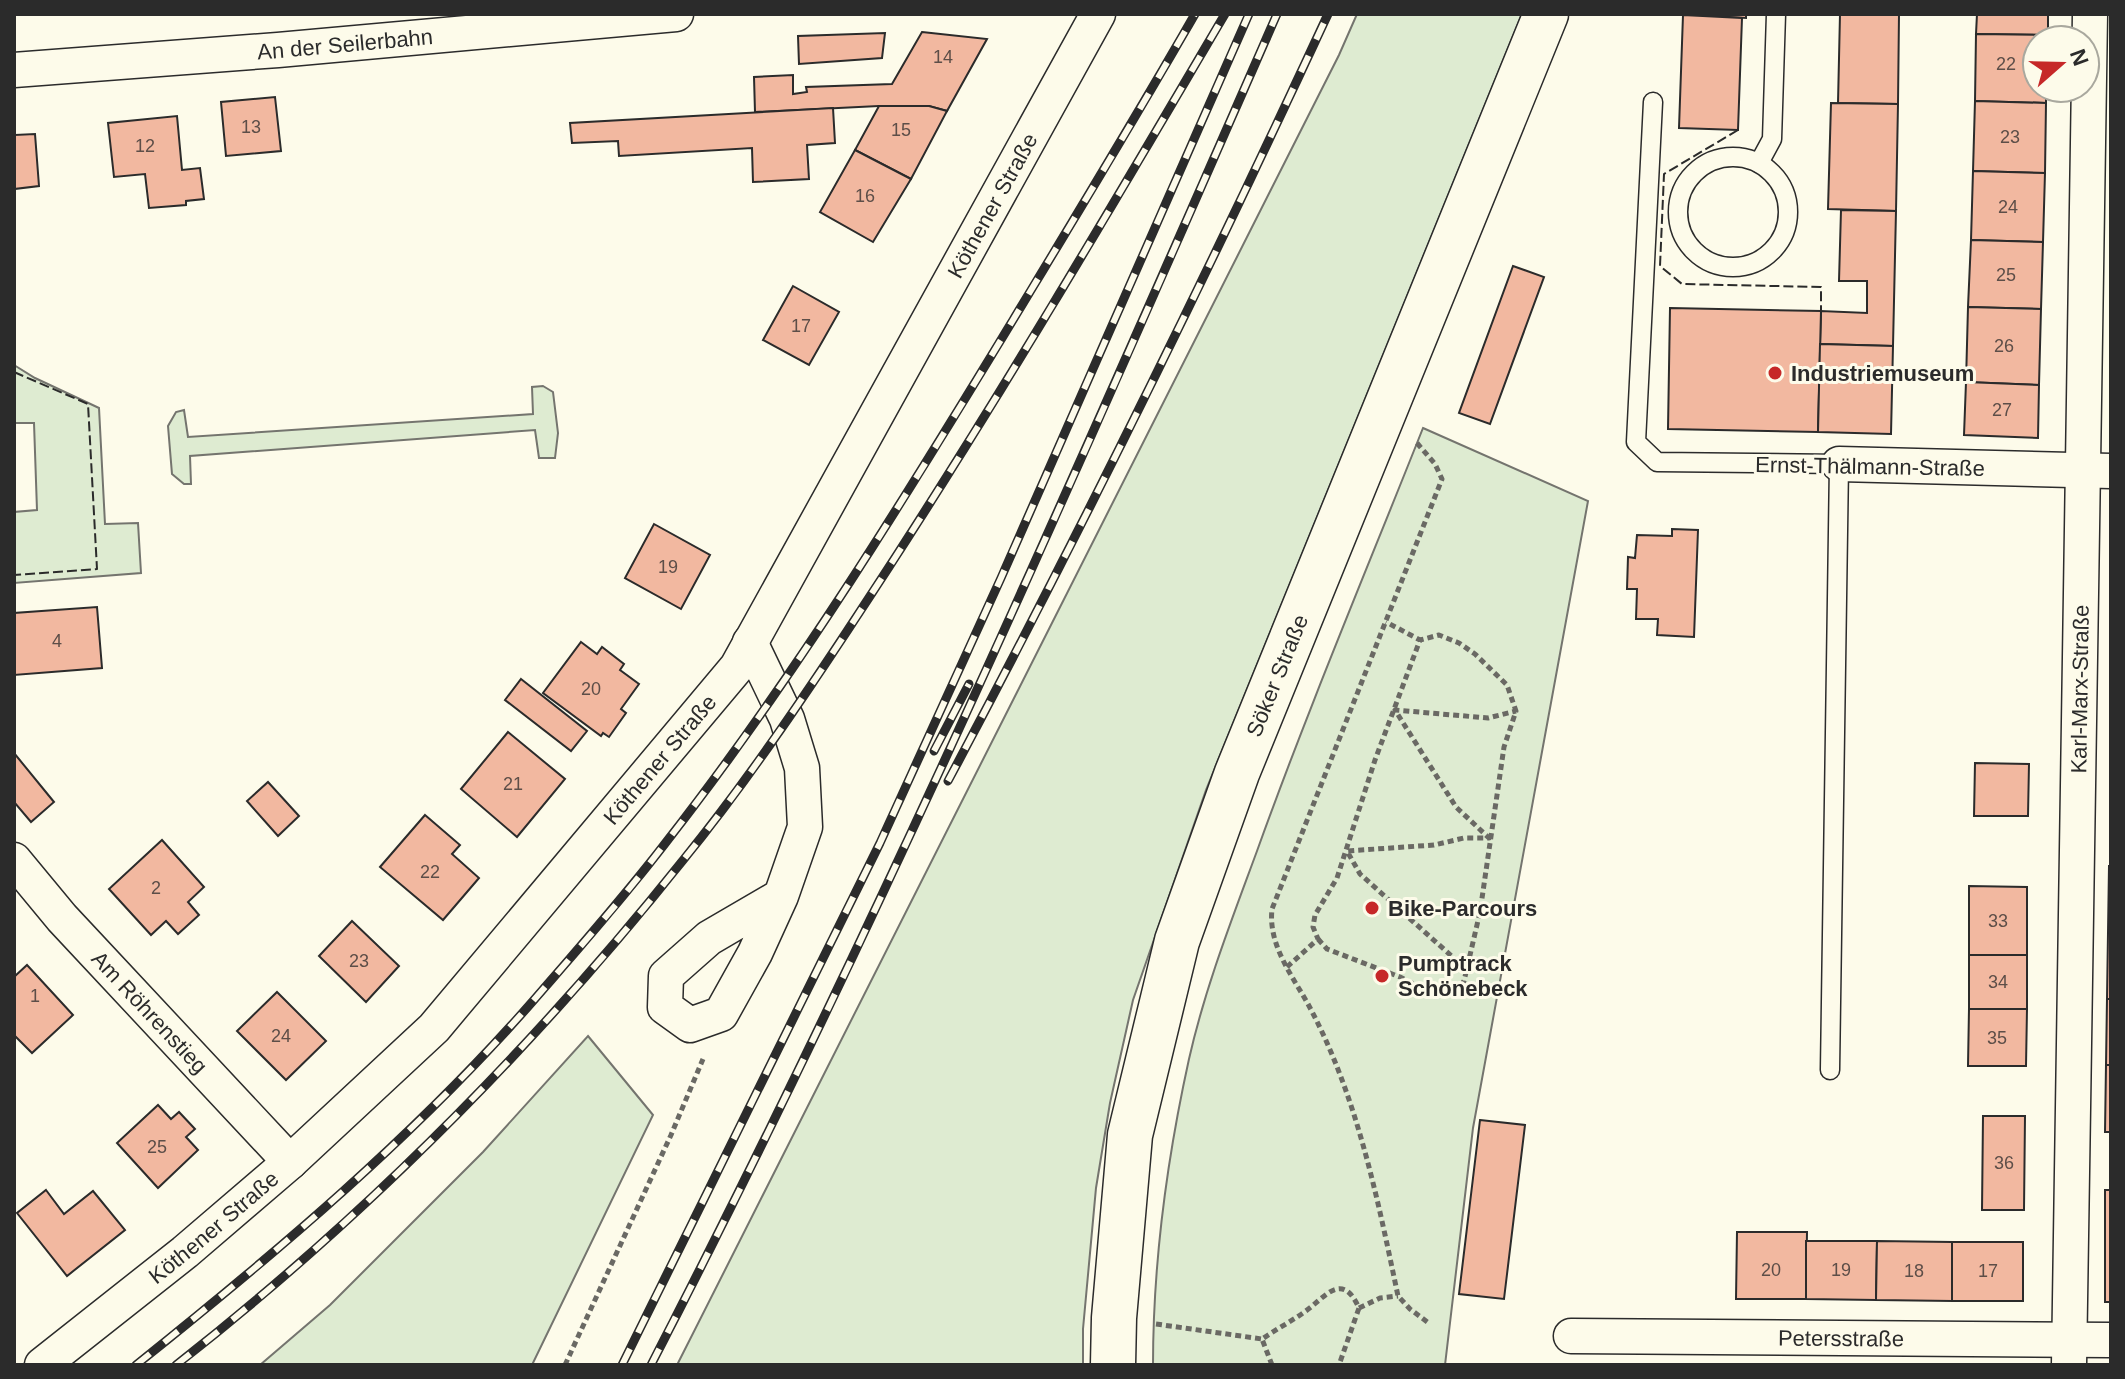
<svg xmlns="http://www.w3.org/2000/svg" width="2125" height="1379" font-family="Helvetica,sans-serif">
<style>
.green{fill:#deebd1;stroke:#74746e;stroke-width:2}
.building{fill:#f2b8a0;stroke:#2b2b2b;stroke-width:2}
.lines{fill:none;stroke-linecap:round;stroke-linejoin:round}
.lane-casing{stroke:#2b2b2b;stroke-width:21}
.street-casing{stroke:#2b2b2b;stroke-width:37}
.secondary-casing{stroke:#2b2b2b;stroke-width:47}
.path{stroke:#6a6964;stroke-width:5;stroke-dasharray:6 4;stroke-linecap:butt}
.lane{stroke:#fdfbea;stroke-width:18}
.street{stroke:#fdfbea;stroke-width:34}
.secondary{stroke:#fdfbea;stroke-width:44}
.rail-casing{stroke:#2b2b2b;stroke-width:9}
.rail{stroke:#fdfbea;stroke-width:6;stroke-dasharray:18;stroke-linecap:butt}
.fence{stroke:#2b2b2b;stroke-width:2;stroke-dasharray:10 4;stroke-linecap:butt}
.poi-dot{fill:#c62828;stroke:#fdfbea;stroke-width:3}
.labels{text-anchor:middle;stroke-width:6;stroke-linejoin:round;paint-order:stroke}
.number-label{font-size:18px;fill:#5d4e48}
.street-label{font-size:22px;fill:#2b2b2b;stroke:#fdfbea}
.poi-label{font-size:22px;font-weight:bold;fill:#2b2b2b;stroke:#fdfbea;text-anchor:start}
</style>
<rect width="100%" height="100%" fill="#fdfbea"/>
<!-- green -->
<g class="green">
<polygon points="1357,14 1522,14 1206,790 1133,1000 1110,1103 1096,1188 1083,1329 1083,1365 677,1365 1339,55"/>
<polygon points="14,365 35,378 99,408 105,524 138,523 141,573 14,583 14,512 37,510 34,423 14,423"/>
<polygon points="543,386 553,392 558,433 555,458 539,458 535,430 190,456 191,484 184,484 172,474 168,426 176,412 184,410 188,437 533,414 532,387"/>
<path d="M 1423,428 L 1588,501 L 1473,1128 L 1445,1365 L 1153,1365 C 1153,1262 1167,1159 1189,1059 C 1205,988 1232,919 1257,851 C 1308,709 1367,569 1423,428 Z"/>
<polygon points="588,1036 653,1115 532,1365 260,1365 330,1305 483,1152"/>
</g>
<!-- building -->
<g class="building">
<polygon points="1679,14 1746,14 1746,18"/>
<polygon points="1840,14 1899,14 1898,104 1838,103"/>
<polygon points="1977,14 2048,14 2048,35 1976,34"/>
<polygon points="1683,15 1742,18 1738,130 1679,128"/>
<polygon points="922,32 987,39 947,111 929,106 879,106 755,112 754,77 793,75 793,94 807,92 806,87 892,84"/>
<polygon points="885,33 882,58 799,64 798,36"/>
<polygon points="1976,34 2048,35 2047,40 2037,40 2037,88 2046,88 2046,103 1975,101"/>
<polygon points="275,97 281,151 226,156 221,102"/>
<polygon points="1975,101 2046,103 2045,173 1973,171"/>
<polygon points="1831,103 1898,104 1896,211 1828,209"/>
<polygon points="879,106 929,106 947,111 911,179 855,150"/>
<polygon points="833,108 835,143 807,145 809,179 753,182 752,148 619,156 618,141 572,143 570,123"/>
<polygon points="177,116 182,170 200,168 204,199 186,201 186,205 149,208 145,174 114,177 108,123"/>
<polygon points="14,120 15,135 35,134 39,186 14,189"/>
<polygon points="855,150 911,179 873,242 820,212"/>
<polygon points="1973,171 2045,173 2043,242 1971,240"/>
<polygon points="1841,210 1896,211 1893,346 1820,344 1821,311 1867,313 1867,281 1839,281"/>
<polygon points="1971,240 2043,242 2041,309 1968,307"/>
<polygon points="1513,266 1544,277 1490,424 1459,413"/>
<polygon points="793,286 839,312 809,365 763,340"/>
<polygon points="1968,307 2041,309 2039,385 1966,382"/>
<polygon points="1670,308 1821,311 1818,432 1668,429"/>
<polygon points="1820,344 1893,346 1891,434 1818,432"/>
<polygon points="1966,382 2039,385 2038,438 1964,435"/>
<polygon points="654,524 710,555 681,609 625,578"/>
<polygon points="1672,529 1698,530 1694,637 1657,635 1658,619 1636,619 1637,589 1627,589 1628,557 1635,558 1637,535 1672,536"/>
<polygon points="97,607 102,668 14,675 14,613"/>
<polygon points="581,642 597,654 602,647 624,664 620,670 639,684 621,709 626,713 609,737 603,733 601,736 543,693"/>
<polygon points="521,679 587,731 571,751 505,700"/>
<polygon points="508,732 565,779 517,837 461,789"/>
<polygon points="14,753 54,802 31,822 14,802"/>
<polygon points="1975,763 2029,764 2028,816 1974,816"/>
<polygon points="268,782 299,816 278,836 247,801"/>
<polygon points="425,815 460,845 452,854 479,878 443,920 380,867"/>
<polygon points="162,840 204,887 188,902 199,915 178,934 166,921 151,935 109,889"/>
<polygon points="2109,866 2111,866 2111,933 2108,933"/>
<polygon points="1969,886 2027,887 2027,955 1969,955"/>
<polygon points="352,921 399,966 366,1002 319,956"/>
<polygon points="2108,933 2111,933 2111,999 2107,999"/>
<rect x="1969" y="955" width="58" height="54"/>
<polygon points="27,965 73,1015 32,1053 14,1035 14,977"/>
<polygon points="277,992 326,1041 286,1080 237,1031"/>
<polygon points="2107,999 2111,999 2111,1065 2106,1065"/>
<polygon points="1969,1009 2027,1009 2026,1066 1968,1066"/>
<polygon points="2106,1065 2111,1065 2111,1132 2105,1132"/>
<polygon points="158,1105 171,1119 179,1112 195,1129 186,1137 198,1150 158,1188 117,1143"/>
<polygon points="1983,1116 2025,1116 2024,1210 1982,1210"/>
<polygon points="1480,1120 1525,1125 1504,1299 1459,1294"/>
<polygon points="46,1190 64,1214 93,1191 125,1230 67,1276 17,1213"/>
<rect x="2105" y="1190" width="6" height="112"/>
<polygon points="1737,1232 1807,1232 1806,1299 1736,1299"/>
<polygon points="1806,1241 1877,1241 1876,1300 1806,1299"/>
<polygon points="1877,1241 1952,1242 1952,1301 1876,1300"/>
<rect x="1952" y="1242" width="71" height="59"/>
</g>
<g class="lines">
<defs>
<g id="lane">
<polyline points="1653,102 1636,442 1657,462 1839,464 1830,1070"/>
<circle cx="1733" cy="212" r="55"/>
<polyline points="1759,163 1772,139 1776,14"/>
</g>
<g id="street">
<path id="s1" d="M 14,70 L 278,50 L 676,14"/>
<polyline points="1839,464 2111,471"/>
<polyline points="750,642 787,719 802,768 805,827 781,896 755,953 721,1014 690,1025 665,1007 666,976 709,938 781,896"/>
<path id="s2" d="M 14,860 L 62,918 L 290,1162"/>
<path id="s3" d="M 1571,1336 L 2111,1340"/>
<path id="s4" d="M 42,1365 L 185,1252 L 290,1162 L 434,1028 L 737,667 L 1098,14"/>
<path id="s5" d="M 2069,1365 L 2090,14"/>
</g>
<g id="secondary">
<path id="s6" d="M 1113,1365 L 1114,1318 L 1130,1135 L 1177,941 L 1237,773 L 1546,14"/>
</g>
</defs>
<!-- lane casing -->
<use href="#lane" class="lane-casing"/>
<!-- street casing -->
<use href="#street" class="street-casing"/>
<!-- secondary casing -->
<use href="#secondary" class="secondary-casing"/>
<!-- path -->
<g class="path">
<path d="M 1417,443 L 1435,464 L 1442,479 L 1272,909 C 1268,944 1291,974 1308,1004 C 1357,1095 1377,1196 1398,1296 L 1410,1309 L 1430,1324"/>
<polyline points="1318,939 1327,949 1400,977 1431,993 1444,995 1457,991 1464,981 1480,912 1504,747 1516,711 1507,685 1475,654 1459,643 1439,635 1420,640"/>
<polyline points="1287,967 1318,939 1313,927 1315,915 1337,878 1375,760 1420,640 1386,622"/>
<polyline points="1466,969 1360,874 1347,851 1434,845 1464,838 1489,838 1456,807 1395,710 1488,718 1516,711"/>
<polyline points="1359,1308 1380,1298 1398,1296"/>
<polyline points="1156,1324 1262,1339"/>
<polyline points="565,1365 671,1135 703,1059"/>
<path d="M 1272,1365 L 1262,1339 C 1278,1328 1296,1319 1311,1307 C 1330,1291 1344,1275 1359,1308 L 1339,1365"/>
</g>
<!-- lane -->
<use href="#lane" class="lane"/>
<!-- street -->
<use href="#street" class="street"/>
<!-- secondary -->
<use href="#secondary" class="secondary"/>
<defs>
<g id="rail">
<polyline points="934,751 969,684"/>
<path d="M 948,781 C 1082,529 1208,273 1328,14"/>
<path d="M 136,1365 C 276,1253 415,1136 533,1001 C 578,949 625,896 667,841 C 795,677 905,498 1013,320 C 1074,219 1136,117 1195,14"/>
<path d="M 176,1365 C 365,1217 534,1047 684,859 C 753,774 814,682 874,590 C 997,402 1111,208 1225,14"/>
<polyline points="622,1365 880,843 1001,578 1249,14"/>
<path d="M 651,1365 C 879,923 1078,469 1277,14"/>
</g>
</defs>
<!-- rail casing -->
<use href="#rail" class="rail-casing"/>
<!-- rail -->
<use href="#rail" class="rail"/>
<!-- fence -->
<g class="fence">
<polyline points="1738,130 1664,174 1660,266 1682,284 1821,287 1821,311"/>
<polyline points="14,372 88,404 97,569 14,575"/>
</g>
</g>
<!-- markers -->
<g class="poi-dot">
<circle cx="1775" cy="373" r="8"/>
<circle cx="1372" cy="908" r="8"/>
<circle cx="1382" cy="976" r="8"/>
</g>
<g class="labels">
<!-- number labels -->
<g class="number-label">
<text x="943" y="63">14</text>
<text x="2006" y="70">22</text>
<text x="251" y="133">13</text>
<text x="901" y="136">15</text>
<text x="2010" y="143">23</text>
<text x="145" y="152">12</text>
<text x="865" y="202">16</text>
<text x="2008" y="213">24</text>
<text x="2006" y="281">25</text>
<text x="801" y="332">17</text>
<text x="2004" y="352">26</text>
<text x="2002" y="416">27</text>
<text x="668" y="573">19</text>
<text x="57" y="647">4</text>
<text x="591" y="695">20</text>
<text x="513" y="790">21</text>
<text x="430" y="878">22</text>
<text x="156" y="894">2</text>
<text x="1998" y="927">33</text>
<text x="359" y="967">23</text>
<text x="1998" y="988">34</text>
<text x="35" y="1002">1</text>
<text x="281" y="1042">24</text>
<text x="1997" y="1044">35</text>
<text x="157" y="1153">25</text>
<text x="2004" y="1169">36</text>
<text x="1771" y="1276">20</text>
<text x="1841" y="1276">19</text>
<text x="1914" y="1277">18</text>
<text x="1988" y="1277">17</text>
</g>
<!-- street labels -->
<g class="street-label">
<text dy="8" stroke="none"><textPath href="#s1" startOffset="332">An der Seilerbahn</textPath></text>
<text dy="8" stroke="none"><textPath href="#s4" startOffset="1516">Köthener Straße</textPath></text>
<text transform="translate(1870 466) rotate(1)" y="8">Ernst-Thälmann-Straße</text>
<text dy="8" stroke="none"><textPath href="#s6" startOffset="714">Söker Straße</textPath></text>
<text dy="8" stroke="none"><textPath href="#s5" startOffset="676">Karl-Marx-Straße</textPath></text>
<text dy="8" stroke="none"><textPath href="#s4" startOffset="868">Köthener Straße</textPath></text>
<text dy="8" stroke="none"><textPath href="#s2" startOffset="204">Am Röhrenstieg</textPath></text>
<text dy="8" stroke="none"><textPath href="#s4" startOffset="220">Köthener Straße</textPath></text>
<text dy="8" stroke="none"><textPath href="#s3" startOffset="270">Petersstraße</textPath></text>
</g>
<!-- poi labels -->
<g class="poi-label">
<text x="1791" y="381">Industriemuseum</text>
<text x="1388" y="916">Bike-Parcours</text>
<text x="1398" y="971">Pumptrack<tspan x="1398" dy="25">Schönebeck</tspan></text>
</g>
</g>
<!-- border -->
<rect width="2125" height="1379" fill="none" stroke="#2b2b2b" stroke-width="32"/>
<!-- north arrow -->
<g transform="translate(2061 64) rotate(70)"><circle r="38" fill="#fdfbea" stroke="#a9a89e" stroke-width="2"/>
<path d="M0-6L14 30L0 20L-14 30Z" fill="#c62828"/>
<text y="-12" font-size="22" font-weight="bold" text-anchor="middle" fill="#2b2b2b">N</text>
</g>
</svg>
